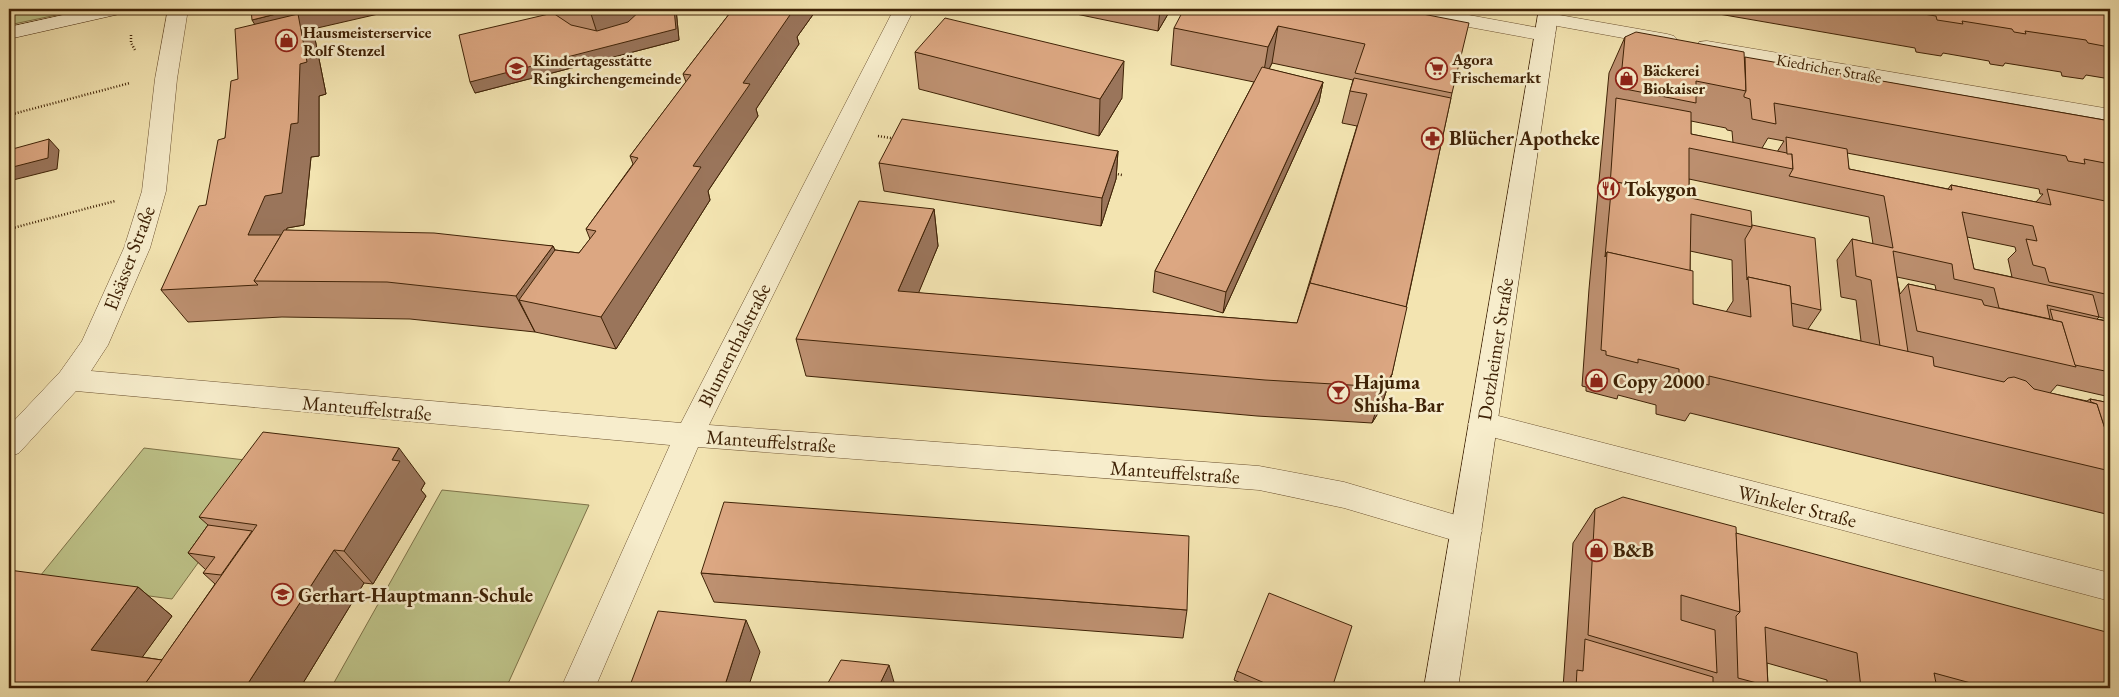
<svg xmlns="http://www.w3.org/2000/svg" width="2119" height="697" font-family="'EB Garamond',serif">
<style>
.green{fill:#bec389;stroke:#7e7248}
.lines{fill:none;stroke-linecap:round;stroke-linejoin:round}
.street-casing{stroke:#6c5231;stroke-width:1}
.secondary-casing{stroke:#3f2206;stroke-width:1}
.path{stroke:#3f2206;stroke-width:2.5;stroke-dasharray:1 2;stroke-linecap:butt}
.street{fill:#f7edcc;fill-rule:evenodd}
.secondary{fill:#f7edcc;fill-rule:evenodd}
.wall{fill:#bd9070;stroke:#3f2206;fill-rule:evenodd}
.shaded-wall{fill:#9a755b;stroke:#3f2206}
.building{fill:#dca782;stroke:#3f2206}
.labels{text-anchor:middle;stroke-width:5;stroke-linejoin:round;paint-order:stroke}
.far-poi-label{font-size:16px;font-weight:bold;fill:#3f2206;stroke:#f7edcc;text-anchor:start}
.far-street-label{font-size:16px;fill:#3f2206;stroke:#f7edcc}
.poi-label{font-size:20px;font-weight:bold;fill:#3f2206;stroke:#f7edcc;text-anchor:start}
.street-label{font-size:20px;fill:#3f2206;stroke:#f7edcc}
</style>
<rect width="100%" height="100%" fill="#f3e4b1"/>
<filter id="stains"><feTurbulence type="fractalNoise" baseFrequency=".004" numOctaves="4"/><feColorMatrix values="0 0 0 0 .2 0 0 0 0 .09 0 0 0 0 .02 0 0 0 .5 -.17"/></filter>
<radialGradient id="worn" r=".72"><stop offset=".6" stop-color="#630" stop-opacity="0"/><stop offset="1" stop-color="#630" stop-opacity=".3"/></radialGradient>
<!-- green -->
<g class="green">
<polygon points="38,9 85,9 9,25 9,15"/>
<polygon points="144,448 270,463 172,599 36,581"/>
<polygon points="442,490 589,505 506,688 331,688"/>
</g>
<g class="lines">
<defs>
<g id="street">
<polygon points="168,9 188,9 177,79 166,191 150,248 108,345 91,371 681,423 894,9 914,9 709,425 1259,466 1344,482 1466,518 1477,522 1482,531 1477,540 1466,544 1344,508 1259,490 698,447 595,688 561,688 670,445 76,391 19,453 9,457 9,426 60,372 82,341 124,248 142,191 155,79"/>
<polygon points="1394,9 1436,9 1545,29 1552,31 1556,35 1552,39 1545,41 1404,15 1397,13"/>
<polygon points="1548,13 1667,34 1674,36 1678,40 1674,44 1667,46 1541,23 1538,19 1541,15"/>
<polygon points="1707,41 2110,109 2110,123 1699,52 1696,47 1699,42"/>
<polygon points="1483,412 2110,573 2110,601 1473,432 1468,424 1473,416"/>
</g>
<g id="secondary">
<polygon points="90,9 127,9 124,13 9,39 9,27"/>
<polygon points="1539,9 1559,9 1458,688 1424,688"/>
</g>
</defs>
<!-- street casing -->
<use href="#street" class="street-casing"/>
<!-- secondary casing -->
<use href="#secondary" class="secondary-casing"/>
<!-- path -->
<g class="path">
<polyline points="131,35 131,43 135,50"/>
<polyline points="9,115 130,83"/>
<polyline points="878,136 897,139"/>
<polyline points="1112,173 1122,175"/>
<polyline points="9,229 115,201"/>
</g>
<!-- street -->
<use href="#street" class="street"/>
<!-- secondary -->
<use href="#secondary" class="secondary"/>
</g>
<!-- wall -->
<g class="wall">
<polygon points="550,9 676,9 679,40 475,93 552,13"/>
<polygon points="733,9 817,9 797,37 799,44 756,109 758,116 708,191 710,200 616,349 535,332 410,319 282,317 188,322 161,290 206,205 225,138 238,79 313,29 326,94 319,96 319,156 311,157 304,225 287,228 286,230 553,246 555,250 579,253 590,239 586,229 633,164 630,156 686,82 683,74"/>
<polygon points="1052,9 1171,9 1158,31"/>
<polygon points="1397,9 1452,93 1392,374 1380,410 1372,423 1257,416 806,376 796,339 934,209 938,246 918,293 1297,323 1357,126 1342,123 1350,91 1353,80 1272,63 1269,69 1323,82 1319,102 1223,313 1153,292 1155,271 1254,82 1171,65 1174,28"/>
<polygon points="1668,9 1681,9 1680,11"/>
<polygon points="1690,9 2110,9 2110,79 2086,75 2083,79 2062,76 2061,72 2005,63 2003,66 1990,64 1989,61 1943,53 1941,56 1916,52 1915,48"/>
<path d="M 1625,37 L 2110,121 L 2110,316 L 2107,319 L 2099,317 L 2097,319 L 2108,321 L 2107,319 L 2110,316 L 2110,397 L 2057,385 L 2050,393 L 2087,401 L 2090,399 L 2110,403 L 2110,515 L 1690,413 L 1685,421 L 1656,414 L 1656,405 L 1618,395 L 1617,399 L 1586,391 L 1586,387 L 1582,386 L 1589,289 L 1609,73 ZM 1691,121 L 1726,128 L 1727,130 L 1732,131 L 1733,143 L 1691,134 ZM 1768,138 L 1784,141 L 1777,152 L 1762,148 ZM 1847,153 L 2039,189 L 2040,194 L 2043,194 L 2036,202 L 1951,185 L 1948,189 L 1849,169 ZM 1689,179 L 1869,217 L 1873,244 L 1852,239 L 1837,260 L 1841,297 L 1856,300 L 1861,341 L 1808,329 L 1821,310 L 1752,225 L 1689,198 ZM 1967,237 L 2015,247 L 2016,251 L 2008,259 L 2012,277 L 1974,269 ZM 1690,251 L 1732,260 L 1733,301 L 1726,312 L 1693,304 L 1690,271 ZM 1897,277 L 1935,285 L 1936,290 L 1908,284 L 1900,294 Z"/>
<polygon points="915,52 1122,98 1099,136 919,89"/>
<polygon points="1118,151 1116,179 1101,226 884,191 879,163"/>
<polygon points="425,483 421,490 426,496 373,584 364,583 300,688 9,688 138,587 172,616 142,657 162,660 215,584 203,573 206,570 188,553 208,525 199,517"/>
<polygon points="1595,509 1736,533 2110,688 1827,688 1827,680 1767,663 1768,686 1766,688 1563,688 1573,543"/>
<polygon points="701,573 1187,610 1183,638 714,602"/>
<polygon points="1237,671 1332,688 1252,688 1234,680"/>
</g>
<!-- shaded-wall -->
<g class="shaded-wall">
<polygon points="296,9 400,9 313,29 326,94 319,96 319,156 311,157 304,225 287,228 280,246 248,235 274,56 252,20"/>
<polygon points="611,9 649,9 600,42 591,14"/>
<polygon points="674,9 676,9 679,40 475,93 470,82"/>
<polygon points="788,9 817,9 797,37 799,44 756,109 758,116 708,191 710,200 616,349 601,317"/>
<polygon points="1160,9 1171,9 1158,31"/>
<polygon points="1278,26 1272,63 1262,83 1268,47"/>
<polygon points="1124,61 1122,98 1099,136 1100,99"/>
<polygon points="1323,82 1319,102 1223,313 1226,292"/>
<polygon points="49,139 59,150 57,169 9,181 9,168"/>
<polygon points="1118,151 1116,179 1101,226 1102,198"/>
<polygon points="934,209 938,246 904,328 898,291"/>
<polygon points="553,246 570,283 519,300 535,332 516,296"/>
<polygon points="1392,374 1380,410 1372,423 1384,387"/>
<polygon points="399,448 425,483 421,490 426,496 373,584 344,551 392,460"/>
<polygon points="334,550 364,583 300,688 245,688"/>
<polygon points="138,587 172,616 128,677 91,650"/>
<polygon points="746,620 760,652 748,688 724,688"/>
<polygon points="889,665 894,682 891,688 878,688"/>
</g>
<!-- building -->
<g class="building">
<polygon points="251,9 296,9 252,20"/>
<polygon points="565,9 611,9 591,14"/>
<polygon points="642,9 674,9 676,29 470,82 459,35 553,13 571,25 597,31 628,22"/>
<polygon points="733,9 788,9 787,11 792,12 743,83 750,84 693,166 701,167 601,317 519,300 555,250 579,253 596,231 586,229 638,158 630,156 691,75 683,74"/>
<polygon points="1184,9 1397,9 1469,23 1452,93 1355,73 1365,44 1278,26 1268,47 1174,28"/>
<polygon points="1892,9 2110,9 2110,43 2106,42 2109,47 2088,43 2086,40 2025,31 2026,34 2014,32 2012,29 1962,21 1963,24 1937,20 1936,16"/>
<polygon points="298,14 307,62 300,64 298,123 291,124 282,193 265,196 248,235 281,235 254,281 258,285 161,290 199,206 206,205 218,140 225,138 231,81 238,79 235,29"/>
<polygon points="945,18 1124,61 1100,99 915,52"/>
<polygon points="1636,32 1744,52 1746,91 1696,81 1696,103 1620,88 1625,37"/>
<polygon points="1745,57 2110,121 2110,164 2084,159 2085,164 2068,161 2066,156 1774,103 1776,124 1752,119 1750,99 1744,97 1744,95 1746,91"/>
<polygon points="1262,67 1323,82 1226,292 1155,271"/>
<polygon points="1354,78 1451,98 1406,307 1310,283 1367,94 1350,91"/>
<polygon points="1616,98 1691,112 1691,134 1792,154 1793,169 1689,148 1689,198 1612,181 1610,186"/>
<polygon points="902,119 1118,151 1102,198 879,163"/>
<polygon points="1786,137 1847,149 1849,169 1952,190 1951,185 2051,205 2047,189 2110,202 2110,242 2108,241 2110,249 2110,295 2049,282 2045,268 2033,265 2026,239 2037,241 2033,226 1962,212 1974,269 2093,295 2099,317 2047,305 2050,319 1999,308 1994,288 1954,279 1952,264 1893,251 1908,352 1880,346 1871,280 1856,276 1852,239 1893,248 1884,196 1789,176 1793,169 1792,154 1787,154"/>
<polygon points="49,139 48,158 9,168 9,150"/>
<polygon points="1612,181 1751,211 1752,227 1691,214 1690,271 1607,252 1605,257"/>
<polygon points="859,201 934,209 898,291 1297,323 1310,283 1407,307 1392,374 1384,387 1265,380 796,339"/>
<polygon points="1752,225 1815,238 1821,310 1791,303 1790,286 1748,277 1747,280 1745,239 1752,227"/>
<polygon points="284,230 434,233 553,246 516,296 387,282 254,281"/>
<polygon points="1607,252 1693,271 1693,304 1751,317 1748,277 1790,286 1793,326 1933,357 1934,366 2004,382 2008,378 2014,377 2026,381 2034,389 2097,404 2110,444 2110,471 1709,376 1709,385 1679,378 1679,369 1638,359 1638,363 1606,355 1606,351 1601,350"/>
<polygon points="1908,284 1982,300 1984,305 2062,322 2076,367 1917,331"/>
<polygon points="2050,309 2110,322 2110,372 2075,365 2062,322 2053,320"/>
<polygon points="2090,399 2110,403 2110,444 2097,404 2091,402"/>
<polygon points="263,432 399,448 392,460 400,461 344,551 334,550 245,688 142,688 257,525 199,517"/>
<polygon points="1623,497 1736,527 1740,612 1681,595 1681,620 1715,630 1717,673 1588,635 1595,509"/>
<polygon points="724,502 1189,536 1187,610 701,573"/>
<polygon points="208,525 252,531 221,575 203,573 215,557 188,553"/>
<polygon points="1736,533 2110,633 2110,688 1989,688 1934,673 1937,688 1861,688 1857,653 1765,627 1768,686 1738,678 1736,616 1740,612"/>
<polygon points="9,570 138,587 91,650 162,660 142,688 9,688"/>
<polygon points="1269,593 1352,626 1332,688 1276,688 1237,671"/>
<polygon points="658,611 746,620 724,688 629,688"/>
<polygon points="1585,639 1713,677 1713,688 1576,688 1577,670 1583,671"/>
<polygon points="841,660 889,665 878,688 825,688"/>
</g>
<!-- icons -->
<defs>
<symbol id="shop-ring" viewBox="-11 -11 22 22"><circle r="9.5" fill="#f7edcc" stroke="#8f2418" stroke-width="1.5"/><path d="M-5-2.5h2.3a2.7 3.5 0 0 1 5.4 0H5L5.5 6h-11ZM-1.5-2.5h3a1.5 2.3 0 0 0-3 0Z" fill="#8f2418"/></symbol>
<symbol id="supermarket-ring" viewBox="-11 -11 22 22"><circle r="9.5" fill="#f7edcc" stroke="#8f2418" stroke-width="1.5"/><path d="M-6-5.5h2.5l.6 2H6L4.5 2H-2.5L-4.4-4H-6ZM-1.5 3.2a1.3 1.3 0 1 0 .1 0ZM3 3.2a1.3 1.3 0 1 0 .1 0Z" fill="#8f2418"/></symbol>
<symbol id="school-ring" viewBox="-11 -11 22 22"><circle r="9.5" fill="#f7edcc" stroke="#8f2418" stroke-width="1.5"/><path d="M0-5L7-2L0 1L-7-2ZM-4 1L0 2.5L4 1V4Q0 6-4 4Z" fill="#8f2418"/></symbol>
<symbol id="pharmacy-ring" viewBox="-11 -11 22 22"><circle r="9.5" fill="#f7edcc" stroke="#8f2418" stroke-width="1.5"/><path d="M-2-6h4v4h4v4h-4v4h-4v-4h-4v-4h4Z" fill="#8f2418"/></symbol>
<symbol id="restaurant-ring" viewBox="-11 -11 22 22"><circle r="9.5" fill="#f7edcc" stroke="#8f2418" stroke-width="1.5"/><path d="M-5-6h1v4h1v-4h1v4h1v-4h1v5L-1.5 .5V6h-2V.5L-5-1ZM5-6V6H3V1.5H1.5Q1.5-4 5-6Z" fill="#8f2418"/></symbol>
<symbol id="bar-ring" viewBox="-11 -11 22 22"><circle r="9.5" fill="#f7edcc" stroke="#8f2418" stroke-width="1.5"/><path d="M-6-5H6L.8 .8V4.5H3.5V6h-7V4.5H-.8V.8Z" fill="#8f2418"/></symbol>
</defs>
<g fill-rule="evenodd">
<use href="#shop-ring" x="274" y="28" width="25" height="25"/>
<use href="#supermarket-ring" x="1424" y="56" width="25" height="25"/>
<use href="#school-ring" x="504" y="56" width="25" height="25"/>
<use href="#shop-ring" x="1614" y="66" width="25" height="25"/>
<use href="#pharmacy-ring" x="1420" y="126" width="25" height="25"/>
<use href="#restaurant-ring" x="1596" y="176" width="25" height="25"/>
<use href="#shop-ring" x="1584" y="368" width="25" height="25"/>
<use href="#bar-ring" x="1326" y="380" width="25" height="25"/>
<use href="#shop-ring" x="1584" y="538" width="25" height="25"/>
<use href="#school-ring" x="270" y="582" width="25" height="25"/>
</g>
<g class="labels">
<!-- far-poi labels -->
<g class="far-poi-label">
<text x="303" y="38">Hausmeisterservice<tspan x="303" dy="18">Rolf Stenzel</tspan></text>
<text x="1452" y="65">Agora<tspan x="1452" dy="18">Frischemarkt</tspan></text>
<text x="533" y="66">Kindertagesstätte<tspan x="533" dy="18">Ringkirchengemeinde</tspan></text>
<text x="1643" y="76">Bäckerei<tspan x="1643" dy="18">Biokaiser</tspan></text>
</g>
<!-- far-street labels -->
<g class="far-street-label">
<text transform="translate(1829 68) rotate(10)" y="6">Kiedricher Straße</text>
</g>
<!-- poi labels -->
<g class="poi-label">
<text x="1449" y="145">Blücher Apotheke</text>
<text x="1624" y="196">Tokygon</text>
<text x="1613" y="388">Copy 2000</text>
<text x="1354" y="389">Hajuma<tspan x="1354" dy="23">Shisha-Bar</tspan></text>
<text x="1613" y="557">B&amp;B</text>
<text x="298" y="602">Gerhart-Hauptmann-Schule</text>
</g>
<!-- street labels -->
<g class="street-label">
<text transform="translate(129 258) rotate(-69)" y="7">Elsässer Straße</text>
<text transform="translate(734 345) rotate(-63)" y="7">Blumenthalstraße</text>
<text transform="translate(1495 349) rotate(-81)" y="7">Dotzheimer Straße</text>
<text transform="translate(367 408) rotate(5)" y="7">Manteuffelstraße</text>
<text transform="translate(771 441) rotate(4)" y="7">Manteuffelstraße</text>
<text transform="translate(1175 472) rotate(4)" y="7">Manteuffelstraße</text>
<text transform="translate(1797 506) rotate(14)" y="7">Winkeler Straße</text>
</g>
</g>
<!-- margin -->
<rect width="2119" height="697" fill="none" stroke="#f3e4b1" stroke-width="30"/>
<rect x="10" y="10" width="2099" height="677" fill="none" stroke="#3f2206" stroke-width="2.5"/>
<rect x="15" y="15" width="2089" height="667" fill="none" stroke="#3f2206"/>
<rect width="100%" height="100%" filter="url(#stains)"/>
<rect width="100%" height="100%" fill="url(#worn)"/>
</svg>
